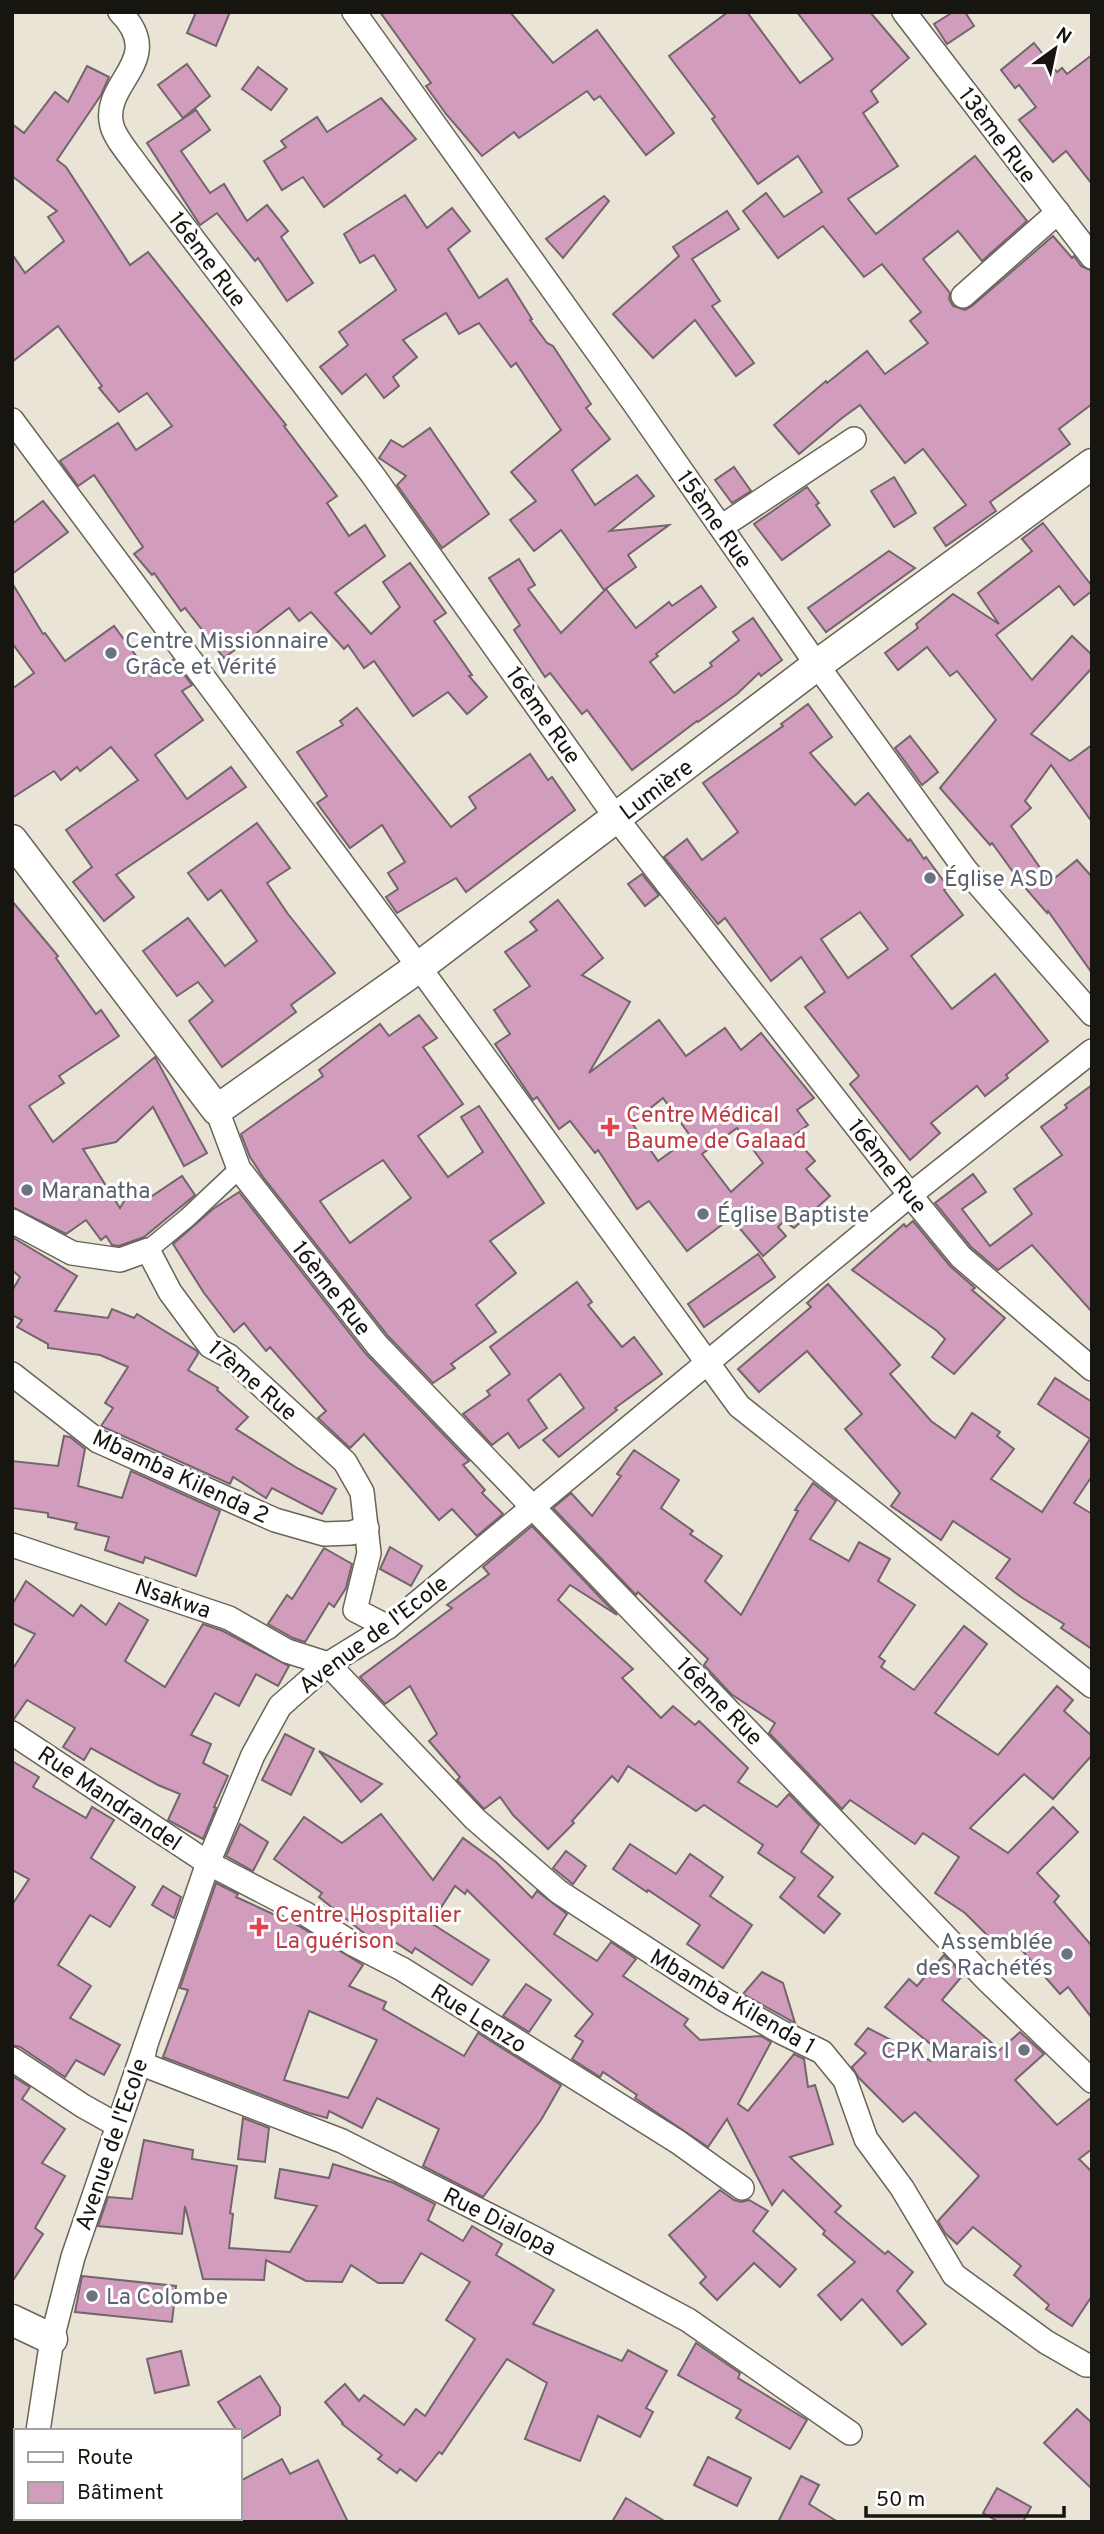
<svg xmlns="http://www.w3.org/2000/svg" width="1104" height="2534" font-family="Overpass,sans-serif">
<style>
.building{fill:#d29cbd;stroke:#72656c;stroke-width:2;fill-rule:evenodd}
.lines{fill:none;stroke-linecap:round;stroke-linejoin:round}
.pedestrian-casing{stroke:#696458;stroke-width:21}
.minor-casing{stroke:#696458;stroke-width:26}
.tertiary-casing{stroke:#696458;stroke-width:33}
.pedestrian{stroke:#fff;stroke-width:18}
.minor{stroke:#fff;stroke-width:23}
.tertiary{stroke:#fff;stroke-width:30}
.worship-dot{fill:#6b7280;stroke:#fff;stroke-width:2.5}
.health-dot{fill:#e0444e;stroke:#fff;stroke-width:2.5}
.labels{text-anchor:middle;stroke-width:6;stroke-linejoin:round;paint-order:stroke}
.street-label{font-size:23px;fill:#171510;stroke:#fff}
.worship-label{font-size:23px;fill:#5b616d;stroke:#fff;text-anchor:start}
.health-label{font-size:23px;fill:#be3a42;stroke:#fff;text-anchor:start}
</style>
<rect width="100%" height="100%" fill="#eae4d6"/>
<!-- building -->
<g class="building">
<polygon points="196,12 230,12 216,46 187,33"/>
<polygon points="380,12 510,12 553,63 597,30 674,133 646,155 600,96 594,100 587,91 519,138 514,132 482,156 446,114 426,86 431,83"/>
<polygon points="728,12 747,12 800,83 833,59 797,12 870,12 909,58 871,91 878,102 863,113 898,166 848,199 876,234 975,156 1027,221 982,261 958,231 923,259 950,293 949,299 953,306 965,310 972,306 1053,236 1072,258 1074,256 1081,266 1092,271 1092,404 1059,429 1070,444 990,502 996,511 946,546 934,528 966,505 923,449 905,463 860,405 842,418 799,454 774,425 826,381 827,383 867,351 885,374 928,343 910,321 921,312 882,264 864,277 823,226 778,258 743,211 766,193 784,217 822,192 798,156 758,184 712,119 715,117 669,56"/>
<polygon points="953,12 965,12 974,26 947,44 934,24"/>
<polygon points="1034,43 1057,72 1062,68 1067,74 1092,55 1092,184 1066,151 1053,162 1019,120 1036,107 1019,85 1015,88 1001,70"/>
<polygon points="187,64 210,96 183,118 158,85"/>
<polygon points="87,66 109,77 101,95 57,160 66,167 130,265 148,252 286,425 284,426 337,496 327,503 349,536 365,525 385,556 335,593 371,634 400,607 383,582 410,563 446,613 434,621 472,675 469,676 487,697 467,714 448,692 413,716 374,661 364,668 348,645 344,649 311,612 299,621 289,608 224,658 185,608 181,611 154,573 152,575 134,554 143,547 94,475 78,486 60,461 118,423 136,450 172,426 147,393 119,412 99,388 102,386 58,326 12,362 12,254 25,273 64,241 48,217 57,211 12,176 12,124 24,133 55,92 68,102"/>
<polygon points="258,67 287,89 271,110 242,89"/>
<polygon points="381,98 416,139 324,207 303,177 282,190 264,161 286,147 281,141 317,117 327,132"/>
<polygon points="196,110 210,130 181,151 210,193 224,184 247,221 267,205 288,231 281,237 313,283 287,301 258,258 255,261 217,213 200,225 147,143"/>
<polygon points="405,195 427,228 452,208 470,231 448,249 479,298 507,279 532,319 530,320 547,343 553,346 591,404 586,408 610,439 572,470 595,505 637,475 654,496 610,531 669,525 628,555 636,567 604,590 561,530 534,551 510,520 536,501 511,472 561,430 516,363 511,367 479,323 459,334 446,313 403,340 417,357 393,377 399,386 384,398 366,374 342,394 320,367 348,345 339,332 396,290 374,255 360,263 344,234"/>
<polygon points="604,196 609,201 563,258 546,239"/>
<polygon points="727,211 739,229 692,259 720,301 712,306 754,363 736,376 695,320 653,358 613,314 679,256 673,247"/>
<polygon points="430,428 489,514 442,548 397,485 406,476 379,458 391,440 403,447"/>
<polygon points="734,467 751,491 732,503 715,480"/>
<polygon points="894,477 916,513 894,527 871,491"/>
<polygon points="807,487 819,503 816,505 830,525 782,560 754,524"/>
<polygon points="43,501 68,532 12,574 12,524"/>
<polygon points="1043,523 1092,586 1092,591 1074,605 1059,586 996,635 1032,680 1072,636 1092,655 1092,668 1031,734 1070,761 1092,745 1092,822 1051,765 1025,801 1031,808 1011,826 1050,882 1077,860 1092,877 1092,973 1048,911 1047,913 1021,883 992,843 990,845 940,788 996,720 957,671 950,676 927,647 898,670 885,653 918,628 916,624 953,594 999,624 978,593 1032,551 1022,539"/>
<polygon points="889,551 915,568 826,632 808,608"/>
<polygon points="519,559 535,585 528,589 561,633 606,589 636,628 669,602 672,606 701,586 716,607 656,654 658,656 650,662 674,693 712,666 710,663 739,640 733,632 753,618 782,660 761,676 759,673 737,694 698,722 697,721 632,770 587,710 582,714 550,673 545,677 514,630 520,625 489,578"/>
<polygon points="12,583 43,634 45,633 65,661 114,626 151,676 173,660 192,685 182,691 203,720 155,755 187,799 231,767 246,787 116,875 134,897 104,921 73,882 92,867 66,830 138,780 111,747 80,771 77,767 61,780 54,771 12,798 12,689 34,673 12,643"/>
<path d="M 808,704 L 832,737 L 810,753 L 855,805 L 868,793 L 908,841 L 910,839 L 924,859 L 926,857 L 948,887 L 944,890 L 963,915 L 911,956 L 952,1009 L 995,974 L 1048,1041 L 1006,1075 L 1008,1078 L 985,1096 L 977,1086 L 931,1123 L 940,1133 L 910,1160 L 850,1084 L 859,1076 L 805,1007 L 825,992 L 801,957 L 771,981 L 725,918 L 718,924 L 664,857 L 687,839 L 702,860 L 738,832 L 703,783 L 783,726 L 781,724 ZM 860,912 L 888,949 L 848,978 L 821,939 Z"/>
<polygon points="357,708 451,827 476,808 469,797 530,754 548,780 552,777 575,810 466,892 456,878 397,913 386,897 398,889 388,873 405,862 382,825 350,848 317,803 327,796 297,752 343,725 340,721"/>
<polygon points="910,736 938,772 922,785 895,748"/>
<polygon points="257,823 290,868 267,883 288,914 335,973 291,1005 296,1012 222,1067 189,1021 213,1001 198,982 177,996 143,951 188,918 225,966 257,941 221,890 208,900 188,873"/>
<polygon points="642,874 659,895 645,906 628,884"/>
<path d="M 558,900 L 603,958 L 582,975 L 630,1002 L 589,1073 L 659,1020 L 686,1056 L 725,1028 L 741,1050 L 761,1033 L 814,1098 L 797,1110 L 808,1125 L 793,1136 L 815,1161 L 806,1169 L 830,1196 L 794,1228 L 784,1221 L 778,1227 L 786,1236 L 763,1256 L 731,1218 L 687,1251 L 649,1201 L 637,1209 L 598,1150 L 595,1153 L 570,1121 L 559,1129 L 537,1097 L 533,1100 L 495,1044 L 510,1034 L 494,1010 L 530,986 L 505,952 L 537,930 L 530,922 ZM 663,1098 L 691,1137 L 658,1161 L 632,1123 ZM 737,1128 L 763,1163 L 731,1192 L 702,1154 Z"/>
<polygon points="12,901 58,956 56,958 96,1014 101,1010 119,1036 59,1076 64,1083 29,1106 53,1142 155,1057 207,1153 184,1166 153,1107 116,1142 83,1149 120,1208 130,1191 146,1200 182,1176 195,1195 144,1237 119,1246 112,1245 106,1236 101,1240 86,1220 66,1234 12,1207"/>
<path d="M 419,1015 L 437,1038 L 423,1047 L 463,1104 L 418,1136 L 448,1177 L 483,1152 L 461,1117 L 479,1106 L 544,1203 L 490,1241 L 516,1273 L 476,1305 L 496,1332 L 451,1364 L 455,1368 L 433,1383 L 388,1336 L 263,1177 L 250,1157 L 241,1134 L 323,1076 L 319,1070 L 380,1024 L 389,1036 ZM 383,1160 L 411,1198 L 350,1243 L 320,1201 Z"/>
<polygon points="1092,1085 1092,1312 1032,1245 998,1270 971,1247 935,1203 973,1174 986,1192 962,1209 990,1246 1032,1214 1014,1189 1062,1155 1041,1127 1067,1108 1065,1105"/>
<polygon points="239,1192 366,1354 469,1461 463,1465 485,1490 482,1493 503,1514 477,1536 452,1509 439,1520 364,1434 350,1448 318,1418 326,1411 270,1347 266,1351 244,1323 234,1332 204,1293 173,1244 213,1209"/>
<polygon points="913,1221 950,1266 975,1288 972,1290 1005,1318 954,1374 932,1357 945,1339 937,1331 852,1270 904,1224 906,1227"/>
<polygon points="12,1237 77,1276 55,1311 108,1318 112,1309 134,1318 137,1314 197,1351 198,1354 188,1370 218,1388 217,1390 248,1417 236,1429 297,1468 336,1489 322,1514 272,1488 266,1498 233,1477 230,1484 101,1426 113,1408 105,1403 128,1367 100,1355 48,1348 48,1344 17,1327 22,1320 12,1315 12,1291 20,1277 12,1270"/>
<polygon points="758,1254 775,1277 704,1327 688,1304"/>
<polygon points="577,1282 592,1302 588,1305 622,1347 634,1337 662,1374 615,1408 617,1410 559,1457 543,1440 584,1408 560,1374 528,1400 547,1428 519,1448 508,1433 492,1445 463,1414 490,1395 487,1391 510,1374 490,1347"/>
<polygon points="828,1284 900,1365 890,1374 931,1421 955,1438 972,1413 1000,1432 997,1436 1014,1449 991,1479 1042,1512 1090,1439 1038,1404 1055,1378 1092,1402 1092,1476 1074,1503 1092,1514 1092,1649 1061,1628 1064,1624 1021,1597 996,1578 1010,1559 953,1521 941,1540 891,1506 900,1493 845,1429 862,1414 807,1351 759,1392 738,1369 811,1307 807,1303"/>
<polygon points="64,1436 70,1437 85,1449 78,1486 122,1498 131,1471 220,1511 196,1576 145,1557 143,1563 105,1550 109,1537 75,1529 77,1523 48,1517 48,1513 12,1508 12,1461 58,1466"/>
<polygon points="634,1450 679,1480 661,1508 693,1531 690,1534 722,1556 705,1581 741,1615 798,1511 795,1510 813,1483 836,1501 810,1539 849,1561 859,1542 890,1559 878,1581 915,1605 879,1657 885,1661 881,1667 914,1690 964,1626 987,1644 935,1713 998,1755 1057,1686 1073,1700 1064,1711 1092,1736 1092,1755 1053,1799 1024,1774 970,1828 1008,1853 1053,1807 1078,1832 1037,1873 1059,1896 1054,1902 1092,1946 1092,2018 1068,1987 1060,1994 1012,1939 1002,1950 965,1913 935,1893 959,1857 923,1833 915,1844 850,1800 842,1809 769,1733 775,1723 731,1694 704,1665 708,1659 638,1592 636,1595 553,1508 571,1493 592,1516 621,1476 617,1474"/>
<polygon points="532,1526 617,1615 570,1585 558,1600 633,1669 622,1678 661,1718 673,1706 695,1725 699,1721 748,1768 738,1782 777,1807 789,1794 819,1825 801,1852 833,1877 818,1896 840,1914 824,1933 780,1897 795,1878 758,1853 763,1845 704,1805 696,1811 628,1766 618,1782 612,1776 572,1821 574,1823 548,1849 513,1815 500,1797 484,1809 457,1780 460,1777 429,1741 437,1734 410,1686 385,1704 360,1677 452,1608 447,1605 489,1574 483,1567"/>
<polygon points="390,1547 422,1566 411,1586 380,1569"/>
<polygon points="324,1548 352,1564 346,1588 334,1607 329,1603 305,1642 293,1638 268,1624 287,1595 292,1599"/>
<polygon points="26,1581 73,1616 81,1605 106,1625 119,1603 148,1620 125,1661 165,1687 203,1624 223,1631 289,1666 278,1686 256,1674 239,1706 215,1693 191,1735 211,1744 203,1763 228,1776 214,1807 216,1808 203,1839 168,1820 180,1794 158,1785 91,1748 84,1760 63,1747 75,1728 27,1700 14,1719 12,1719 12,1670 35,1634 12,1623 12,1605"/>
<polygon points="285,1734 314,1749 291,1795 262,1780"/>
<polygon points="319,1751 382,1784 361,1802"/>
<polygon points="12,1761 39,1777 33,1787 86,1818 92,1807 114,1820 91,1858 135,1887 110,1927 90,1915 58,1965 91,1986 70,2018 120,2045 104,2075 76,2060 65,2077 20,2047 12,2045 12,1905 29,1879 12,1870"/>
<polygon points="381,1814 433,1880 463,1838 496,1862 532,1898 537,1891 567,1914 554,1934 597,1961 611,1942 636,1959 623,1976 688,2019 684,2025 700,2040 761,2036 771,2042 738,2104 748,2111 794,2054 804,2059 808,2087 815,2085 833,2144 790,2157 841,2206 835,2212 885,2254 888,2251 913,2272 897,2291 926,2324 902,2345 862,2299 841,2320 818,2295 855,2262 823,2234 825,2231 783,2190 772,2205 727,2119 708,2147 635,2098 637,2095 603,2072 600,2077 572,2059 583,2041 575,2036 593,2014 467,1890 465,1894 455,1886 431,1923 489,1960 472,1985 415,1948 412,1953 384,1935 379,1942 365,1934 319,1897 322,1893 274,1859 304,1817 342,1843"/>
<polygon points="240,1824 268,1842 253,1871 226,1856"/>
<polygon points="630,1844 676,1874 690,1854 723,1877 710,1896 752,1925 723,1968 687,1944 700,1925 648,1890 647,1892 613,1869"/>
<polygon points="566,1851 586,1866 573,1884 553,1868"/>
<path d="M 216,1883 L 238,1894 L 236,1897 L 299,1926 L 363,1965 L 349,1986 L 386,2002 L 383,2009 L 464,2056 L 478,2033 L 561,2085 L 541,2120 L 483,2197 L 423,2166 L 439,2129 L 377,2098 L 362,2128 L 329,2111 L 327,2118 L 309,2113 L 163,2057 L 188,1990 L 180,1988 ZM 309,2011 L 377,2040 L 348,2098 L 284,2080 Z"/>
<polygon points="163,1886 181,1897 174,1918 152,1905"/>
<polygon points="944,1955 963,1975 942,2000 1000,2050 1020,2032 1044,2054 1015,2080 1057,2125 1092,2097 1092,2149 1079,2159 1092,2172 1092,2296 1072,2326 1046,2309 1049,2305 1014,2275 1021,2266 973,2227 957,2244 945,2233 938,2221 979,2176 915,2112 903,2122 859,2078 852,2067 866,2053 855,2044 868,2028 931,2061 938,2050 885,2007 909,1979 917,1986"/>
<polygon points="762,1972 783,1983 795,2023 743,1994"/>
<polygon points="526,1984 551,2000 529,2032 503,2016"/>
<polygon points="12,2076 30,2087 22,2099 65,2129 42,2163 65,2176 35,2228 43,2234 12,2282"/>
<polygon points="243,2118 269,2128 265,2162 238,2159"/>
<polygon points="144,2140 193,2150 192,2159 237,2166 230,2213 233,2214 229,2248 290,2252 317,2206 275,2198 280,2169 329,2178 333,2164 394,2183 435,2204 428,2220 463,2241 472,2226 502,2244 496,2255 554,2290 533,2324 622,2361 628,2350 667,2371 646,2408 653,2412 640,2437 598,2416 580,2461 525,2439 547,2383 507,2359 442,2454 439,2452 416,2481 400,2469 397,2473 378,2459 382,2455 342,2424 343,2423 325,2402 345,2384 359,2401 364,2395 404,2425 416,2409 425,2416 475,2339 446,2320 470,2282 421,2253 403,2283 378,2283 351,2265 342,2282 306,2281 266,2260 264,2280 203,2279 185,2206 182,2234 98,2226 108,2197 132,2199"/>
<polygon points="720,2190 734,2200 741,2202 749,2200 768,2211 753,2231 796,2269 780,2287 754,2263 717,2300 700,2283 706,2277 669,2235"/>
<polygon points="82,2276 176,2286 172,2322 75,2312"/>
<polygon points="696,2343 740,2373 738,2378 807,2420 790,2449 736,2418 741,2410 678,2375"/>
<polygon points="181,2351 189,2385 155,2393 147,2359"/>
<polygon points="260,2376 280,2407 280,2415 242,2439 240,2431 237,2431 218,2402"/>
<polygon points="1077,2409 1092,2423 1092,2489 1044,2443"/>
<polygon points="708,2457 751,2478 737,2506 694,2485"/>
<polygon points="282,2459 290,2474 318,2460 348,2522 240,2522 240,2481"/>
<polygon points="801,2476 819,2485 809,2504 838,2522 778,2522"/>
<polygon points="997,2488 1031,2507 1023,2522 999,2522 983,2513"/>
<polygon points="626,2498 666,2522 612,2522"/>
</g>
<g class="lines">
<defs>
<polyline id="pedestrian" points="148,1250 188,1217 239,1169"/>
<g id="minor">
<path d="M 120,12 C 168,61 100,82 112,126 C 116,140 131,156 139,168 L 372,474 L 617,819 L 910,1195 L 961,1257 L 1092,1369"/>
<polyline points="354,12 634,403 817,665 965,869 1092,1014"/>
<polyline points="904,12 1092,257"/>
<polyline points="963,296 1058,212"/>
<polyline points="12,420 419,967 739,1406 1092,1686"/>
<polyline points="721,527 854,439"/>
<polyline points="217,1110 239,1169 377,1345 988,1981 1092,2081"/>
<polyline points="12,1221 72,1253 120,1260 148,1250 170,1292 210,1346 229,1356 345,1462 362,1492 369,1553 355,1610 388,1627"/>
<polyline points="12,1374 98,1441 275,1520 324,1534 351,1533 367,1528"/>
<polyline points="12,1545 229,1618 287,1651 328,1664 475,1819 559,1892 725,2000 781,2032 822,2052 845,2080 866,2139 902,2188 954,2275 1046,2342 1086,2365 1092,2365"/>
<polyline points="12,1733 208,1863 306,1914 353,1944 402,1969 678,2142 742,2188"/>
<polyline points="145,2047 142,2064 342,2141 534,2238 688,2320 850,2433"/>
<polyline points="12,2059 83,2106 117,2125"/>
<polyline points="38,2431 52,2339 73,2257 208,1863 253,1755 280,1706 328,1664 388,1627 910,1195 1092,1051"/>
<polyline points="12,2518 16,2510"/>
<polyline points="64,2518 67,2522"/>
</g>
<g id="tertiary">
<polyline points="12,840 217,1110 419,967 817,665 1092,464"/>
<polyline points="12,2320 52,2339"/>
</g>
</defs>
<!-- pedestrian casing -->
<use href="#pedestrian" class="pedestrian-casing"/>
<!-- minor casing -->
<use href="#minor" class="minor-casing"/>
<!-- tertiary casing -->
<use href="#tertiary" class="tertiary-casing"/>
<!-- pedestrian -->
<use href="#pedestrian" class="pedestrian"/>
<!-- minor -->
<use href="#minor" class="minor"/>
<!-- tertiary -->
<use href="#tertiary" class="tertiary"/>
</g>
<!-- markers -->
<g class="worship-dot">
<circle cx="111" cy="653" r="7"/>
<circle cx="930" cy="878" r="7"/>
<circle cx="27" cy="1190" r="7"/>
<circle cx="703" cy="1214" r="7"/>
<circle cx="1067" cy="1954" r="7"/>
<circle cx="1024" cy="2050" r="7"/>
<circle cx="92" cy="2296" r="7"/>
</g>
<g class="health-dot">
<path d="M606.5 1116.5h7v7h7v7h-7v7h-7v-7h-7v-7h7z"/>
<path d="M255.5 1916.5h7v7h7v7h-7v7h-7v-7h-7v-7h7z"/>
</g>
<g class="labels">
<!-- street labels -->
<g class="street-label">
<text transform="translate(998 135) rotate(53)" y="8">13ème Rue</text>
<text transform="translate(208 259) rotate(53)" y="8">16ème Rue</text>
<text transform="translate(715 519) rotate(55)" y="8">15ème Rue</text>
<text transform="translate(544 715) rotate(55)" y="8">16ème Rue</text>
<text transform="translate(656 789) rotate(-37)" y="8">Lumière</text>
<text transform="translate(888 1166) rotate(52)" y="8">16ème Rue</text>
<text transform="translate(332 1288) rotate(52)" y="8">16ème Rue</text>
<text transform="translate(253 1380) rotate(41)" y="8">17ème Rue</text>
<text transform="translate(181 1476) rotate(25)" y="8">Mbamba Kilenda 2</text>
<text transform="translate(173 1598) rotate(19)" y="8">Nsakwa</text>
<text transform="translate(373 1634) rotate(-37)" y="8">Avenue de l'Ecole</text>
<text transform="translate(720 1701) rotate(46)" y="8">16ème Rue</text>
<text transform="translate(110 1798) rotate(34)" y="8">Rue Mandrandel</text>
<text transform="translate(733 2001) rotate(30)" y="8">Mbamba Kilenda 1</text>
<text transform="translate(479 2018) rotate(32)" y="8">Rue Lenzo</text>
<text transform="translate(111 2144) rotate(-71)" y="8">Avenue de l'Ecole</text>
<text transform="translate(500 2221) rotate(27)" y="8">Rue Dialopa</text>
</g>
<!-- worship labels -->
<g class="worship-label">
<text x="125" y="648">Centre Missionnaire<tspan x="125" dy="26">Grâce et Vérité</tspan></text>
<text x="944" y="886">Église ASD</text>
<text x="41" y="1198">Maranatha</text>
<text x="717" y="1222">Église Baptiste</text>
<text x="1053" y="1949" text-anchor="end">Assemblée<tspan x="1053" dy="26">des Rachétés</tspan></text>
<text x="1010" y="2058" text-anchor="end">CPK Marais I</text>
<text x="106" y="2304">La Colombe</text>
</g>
<!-- health labels -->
<g class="health-label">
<text x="626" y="1122">Centre Médical<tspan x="626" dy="26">Baume de Galaad</tspan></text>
<text x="275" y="1922">Centre Hospitalier<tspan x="275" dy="26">La guérison</tspan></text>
</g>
</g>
<!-- border -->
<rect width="1104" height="2534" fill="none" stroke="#171510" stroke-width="28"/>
<!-- legend -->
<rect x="14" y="2429" width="228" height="91" fill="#ffffff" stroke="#a2a19f" stroke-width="2"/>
<rect x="28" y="2452" width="35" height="10" fill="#ffffff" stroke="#a2a19f" stroke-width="2"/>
<text x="77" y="2464" font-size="21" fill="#171510">Route</text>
<rect x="28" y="2482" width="35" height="21" fill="#d29cbd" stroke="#a2a19f" stroke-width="2"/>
<text x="77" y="2499" font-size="21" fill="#171510">Bâtiment</text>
<!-- north arrow -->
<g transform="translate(1055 49) rotate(33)" stroke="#ffffff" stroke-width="5" paint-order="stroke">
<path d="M0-5L12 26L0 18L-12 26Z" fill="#171510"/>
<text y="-10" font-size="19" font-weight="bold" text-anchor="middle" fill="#171510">N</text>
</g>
<!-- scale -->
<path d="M866 2506v10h198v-10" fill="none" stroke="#171510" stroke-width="3.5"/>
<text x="876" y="2506" font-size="21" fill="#171510" stroke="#ffffff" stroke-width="5" paint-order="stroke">50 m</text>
</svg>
